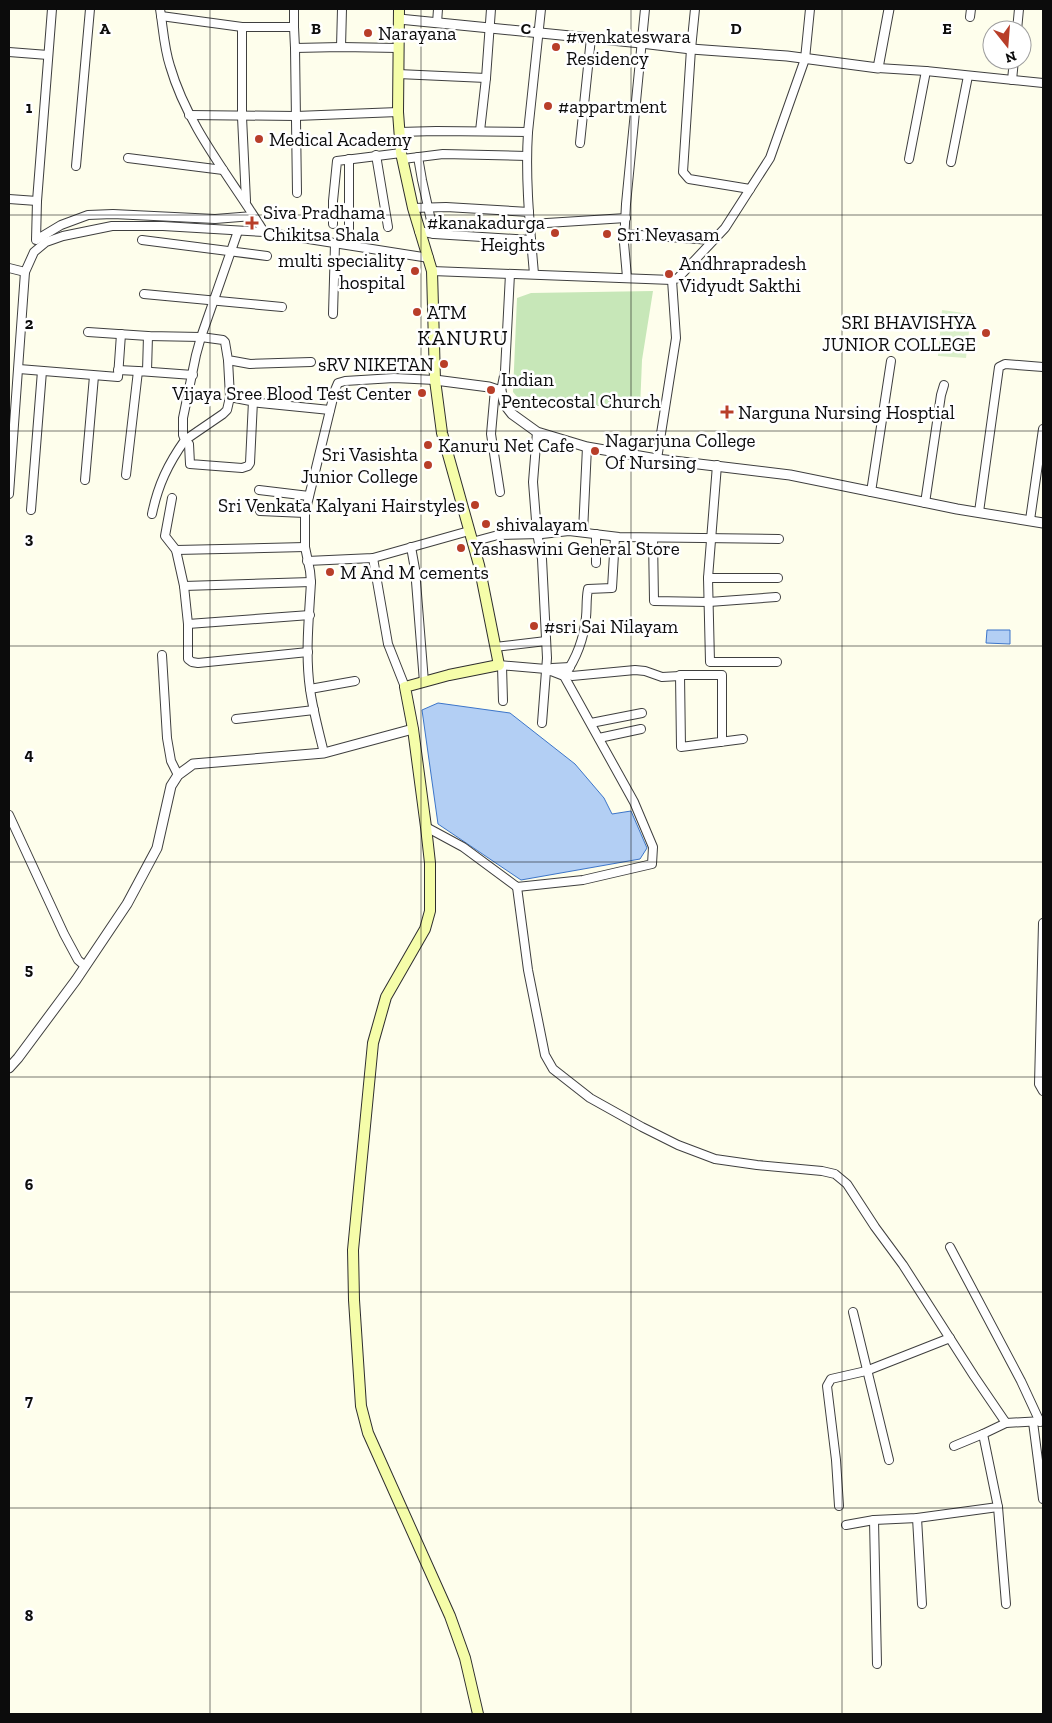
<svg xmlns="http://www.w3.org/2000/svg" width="1052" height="1723" font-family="'Zilla Slab',serif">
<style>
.green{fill:#c7e7b8}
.pitch{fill:#daefc9}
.water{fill:#b3cff4;stroke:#3c75c9}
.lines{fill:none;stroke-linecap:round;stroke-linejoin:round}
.minor-casing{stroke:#3f3f3f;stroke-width:10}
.tertiary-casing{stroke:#3f3f3f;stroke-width:11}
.secondary-casing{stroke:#2e2e2e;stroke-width:12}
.minor{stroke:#fff;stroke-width:8}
.tertiary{stroke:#fff;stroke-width:9}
.secondary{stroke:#f5fda9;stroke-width:10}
.grid{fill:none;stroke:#0c0c0c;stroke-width:1;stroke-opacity:0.55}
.poi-dot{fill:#b83e29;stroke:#fff;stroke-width:2}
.labels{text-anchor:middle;stroke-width:5;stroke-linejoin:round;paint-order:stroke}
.poi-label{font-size:19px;fill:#0c0c0c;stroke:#fff;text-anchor:start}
.quarter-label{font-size:21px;letter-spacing:1px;fill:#0c0c0c;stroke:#fff}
.grid-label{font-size:16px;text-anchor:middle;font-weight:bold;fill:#0c0c0c;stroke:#fff;stroke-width:5;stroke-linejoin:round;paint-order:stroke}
</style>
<rect width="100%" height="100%" fill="#fefeec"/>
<!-- green -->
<path class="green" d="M 653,291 L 642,360 L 640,409 C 602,405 565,404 528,410 L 513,392 L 517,298 L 531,293 Z"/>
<!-- pitch -->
<polygon class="pitch" points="942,310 971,314 966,358 938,356"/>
<!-- water -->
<g class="water">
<polygon points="987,630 1010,630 1010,644 986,643"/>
<polygon points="438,703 510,713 575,764 604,798 612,814 631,811 647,848 640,859 521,880 438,824 422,710"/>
</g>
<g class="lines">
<defs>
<g id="minor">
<polyline points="52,9 37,201 36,240 61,225 88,215 113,214 215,219 253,216"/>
<path d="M 160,9 C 163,27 164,48 170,66 C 188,128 231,178 264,232"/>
<polyline points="294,9 294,27"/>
<polyline points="695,9 691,49 683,172 689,179 750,189"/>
<polyline points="161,16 242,27 294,27 295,48 341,47 398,48"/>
<polyline points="970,17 971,9"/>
<polyline points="437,23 438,9"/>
<polyline points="242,27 242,117 246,201"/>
<polyline points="1017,30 1019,9"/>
<polyline points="341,47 342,9"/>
<polyline points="295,48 297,193"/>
<polyline points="9,52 48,55"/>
<polyline points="878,68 926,71 1043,83"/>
<polyline points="398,74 486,78"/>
<polyline points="1012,80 1014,60"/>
<polyline points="189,115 296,116 398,112"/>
<polyline points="480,131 486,78 491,9"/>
<path d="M 399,132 L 436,131 L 528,132 C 525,179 530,227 534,274"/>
<polyline points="528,132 541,9"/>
<polyline points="580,143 591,38"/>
<polyline points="376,155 388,227"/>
<polyline points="418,157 422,180 434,234"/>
<polyline points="128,158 223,170"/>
<polyline points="403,159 443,154 527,156"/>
<polyline points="909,159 926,71"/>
<polyline points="951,162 968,76"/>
<polyline points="76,166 90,9"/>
<polyline points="9,199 37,201"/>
<polyline points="413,208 446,207 529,212"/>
<polyline points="333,224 333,201 337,161 401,153"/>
<polyline points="531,224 626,218"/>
<polyline points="419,231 434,234 531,240"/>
<polyline points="349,233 349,159"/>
<polyline points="625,234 712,240"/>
<polyline points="142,240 267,256"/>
<polyline points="9,268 25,272"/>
<polyline points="432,271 672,280 678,278 725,228 770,158 805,59 810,9"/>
<polyline points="627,277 624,243 626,204 645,9"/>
<polyline points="144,294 282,307"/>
<polyline points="333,314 335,244"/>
<polyline points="88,332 148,336 201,337 223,340 225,342 228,360 250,364 311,362"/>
<polyline points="228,360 230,397"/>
<polyline points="19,369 118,377 121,334"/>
<polyline points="118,370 138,371"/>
<polyline points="147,371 148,336"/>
<polyline points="495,389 491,434 500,492"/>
<polyline points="501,391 505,371 510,274"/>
<polyline points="253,401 250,463 248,466 242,468 190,464 189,444 185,440 223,414 227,410 230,397 260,403 330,410"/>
<polyline points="537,432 533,482 537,533 542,559 547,658 542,723"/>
<polyline points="657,459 676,338 672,280"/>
<polyline points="717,465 708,578 710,662 777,662"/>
<polyline points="126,475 138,371 193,375"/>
<polyline points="85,480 94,376"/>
<polyline points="259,490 309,496"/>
<polyline points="871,492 891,361"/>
<polyline points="9,494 25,272 34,252 46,242 63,236 112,226 163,226 264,232 429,258"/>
<polyline points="172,498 165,536 176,550 184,586 188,624 188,659 192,662 198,663 308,652"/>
<polyline points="925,503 941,395 944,385"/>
<polyline points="31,510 42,371"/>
<polyline points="260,511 305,513"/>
<polyline points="979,512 999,367 1005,364 1043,367"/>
<path d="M 152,514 C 158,485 168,464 185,440 L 183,435 L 183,418 L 196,355 L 201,337 L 238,231"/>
<polyline points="1030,520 1043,429"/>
<polyline points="583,532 587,447"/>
<polyline points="653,538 654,601 709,602 776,597"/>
<polyline points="472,542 498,535 542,534 569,531 619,537 779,539"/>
<polyline points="411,547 415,569 424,682"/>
<polyline points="176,550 305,547"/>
<polyline points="373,558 388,644 405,687"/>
<polyline points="307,561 373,558 469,531"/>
<polyline points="596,563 596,534"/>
<polyline points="708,578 778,578"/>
<polyline points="184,586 311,582"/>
<polyline points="188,624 310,615"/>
<polyline points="495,647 546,641"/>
<polyline points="162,655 167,738 171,761 178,775"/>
<polyline points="502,666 503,701"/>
<polyline points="550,671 552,668 570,667"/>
<polyline points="566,673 572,676 635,670 645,671 662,677 680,676"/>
<path d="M 564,676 C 576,659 584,638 586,617 C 587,608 586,599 588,589 L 612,588 L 615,537"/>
<polyline points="310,689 355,681"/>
<polyline points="236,719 314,710"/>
<polyline points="591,723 642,713"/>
<polyline points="599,738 641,729"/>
<polyline points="722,742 722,675 680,675 681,747 743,739"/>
<path d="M 324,753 C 319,732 313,711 310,689 C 305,654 309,617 311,582 L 310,571 L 305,547 L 305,513 L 335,390 L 338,383 L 345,381 L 394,378 L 435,380"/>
<polyline points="9,815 64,934 78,960 85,966"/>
<polyline points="426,827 463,847 517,887 583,880 652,864 653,847 634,802 564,676 546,669 499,665"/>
<polyline points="517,887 528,970 545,1055 553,1069 590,1098 642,1127 678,1145 715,1159 757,1165 822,1171 835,1174 847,1184 875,1227 903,1265 974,1376 1006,1423 1043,1421"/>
<polyline points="1043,923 1039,1084 1043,1091"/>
<polyline points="950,1247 1021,1381 1040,1422"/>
<polyline points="853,1312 889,1460"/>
<polyline points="1033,1422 1043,1499"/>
<polyline points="954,1446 983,1434"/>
<polyline points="839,1506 836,1460 827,1386 831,1379 866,1371 950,1338"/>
<polyline points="998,1507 1006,1604"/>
<polyline points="917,1518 922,1604"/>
<polyline points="874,1520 877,1664"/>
<polyline points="846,1525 874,1520 917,1518 998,1507 983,1434 1006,1423"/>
</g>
<g id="tertiary">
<polyline points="399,19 641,43 691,49 787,56 878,68 889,9"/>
<polyline points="435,380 489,387 501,391 505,405 512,414 537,432 587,447 657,459 790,475 957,509 1043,523"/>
<polyline points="9,1068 18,1058 76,980 127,904 157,848 171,786 178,775 193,764 324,753 413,729"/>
</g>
<polyline id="secondary" points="399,9 398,112 401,153 413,208 432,271 435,380 442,433 479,565 499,665 449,675 405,687 413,729 426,827 430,863 430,911 425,929 386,997 373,1043 353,1250 354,1300 361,1406 368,1433 450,1616 465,1658 478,1714"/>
</defs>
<!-- minor casing -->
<use href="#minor" class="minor-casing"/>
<!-- tertiary casing -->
<use href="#tertiary" class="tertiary-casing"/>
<!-- secondary casing -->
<use href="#secondary" class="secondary-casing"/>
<!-- minor -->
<use href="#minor" class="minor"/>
<!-- tertiary -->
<use href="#tertiary" class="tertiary"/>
<!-- secondary -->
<use href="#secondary" class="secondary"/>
</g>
<!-- grid -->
<path class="grid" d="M 210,9 L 210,1714M 421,9 L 421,1714M 631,9 L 631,1714M 842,9 L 842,1714M 9,215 L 1043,215M 9,431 L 1043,431M 9,646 L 1043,646M 9,862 L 1043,862M 9,1077 L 1043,1077M 9,1292 L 1043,1292M 9,1508 L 1043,1508"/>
<!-- markers -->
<g class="poi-dot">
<circle cx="368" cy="33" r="5"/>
<circle cx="556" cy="47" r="5"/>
<circle cx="548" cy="106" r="5"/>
<circle cx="259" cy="139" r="5"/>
<path d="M249.5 215.5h5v5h5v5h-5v5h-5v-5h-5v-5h5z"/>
<circle cx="555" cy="233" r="5"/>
<circle cx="607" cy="234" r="5"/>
<circle cx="415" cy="271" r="5"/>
<circle cx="669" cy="274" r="5"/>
<circle cx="417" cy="312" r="5"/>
<circle cx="986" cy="333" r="5"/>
<circle cx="444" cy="364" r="5"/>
<circle cx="491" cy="390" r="5"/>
<circle cx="422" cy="393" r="5"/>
<path d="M724.5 404.5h5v5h5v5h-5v5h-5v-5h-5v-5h5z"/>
<circle cx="428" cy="445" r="5"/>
<circle cx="595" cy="451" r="5"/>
<circle cx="428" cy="465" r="5"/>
<circle cx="475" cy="505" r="5"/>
<circle cx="486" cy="524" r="5"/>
<circle cx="461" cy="548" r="5"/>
<circle cx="330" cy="572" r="5"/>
<circle cx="534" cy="626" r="5"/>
</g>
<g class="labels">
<!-- poi labels -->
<g class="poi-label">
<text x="378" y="40">Narayana</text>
<text x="566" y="43">#venkateswara<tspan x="566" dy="22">Residency</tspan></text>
<text x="558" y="113">#appartment</text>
<text x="269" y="146">Medical Academy</text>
<text x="263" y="219">Siva Pradhama<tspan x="263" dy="22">Chikitsa Shala</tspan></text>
<text x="545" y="229" text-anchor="end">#kanakadurga<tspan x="545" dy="22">Heights</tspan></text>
<text x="617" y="241">Sri Nevasam</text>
<text x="405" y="267" text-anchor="end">multi speciality<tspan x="405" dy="22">hospital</tspan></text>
<text x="679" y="270">Andhrapradesh<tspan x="679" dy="22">Vidyudt Sakthi</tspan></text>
<text x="427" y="319">ATM</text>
<text x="976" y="329" text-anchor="end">SRI BHAVISHYA<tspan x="976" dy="22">JUNIOR COLLEGE</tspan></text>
<text x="434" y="371" text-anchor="end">sRV NIKETAN</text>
<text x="501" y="386">Indian<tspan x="501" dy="22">Pentecostal Church</tspan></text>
<text x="412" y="400" text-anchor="end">Vijaya Sree Blood Test Center</text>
<text x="738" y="419">Narguna Nursing Hosptial</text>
<text x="605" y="447">Nagarjuna College<tspan x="605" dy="22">Of Nursing</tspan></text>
<text x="438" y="452">Kanuru Net Cafe</text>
<text x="418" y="461" text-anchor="end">Sri Vasishta<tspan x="418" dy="22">Junior College</tspan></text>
<text x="465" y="512" text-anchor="end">Sri Venkata Kalyani Hairstyles</text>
<text x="496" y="531">shivalayam</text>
<text x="471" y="555">Yashaswini General Store</text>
<text x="340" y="579">M And M cements</text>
<text x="544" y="633">#sri Sai Nilayam</text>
</g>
<!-- quarter labels -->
<g class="quarter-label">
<text x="463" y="345">KANURU</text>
</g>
</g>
<g class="grid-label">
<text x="105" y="34">A</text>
<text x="316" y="34">B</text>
<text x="526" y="34">C</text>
<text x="736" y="34">D</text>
<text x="947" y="34">E</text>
<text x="29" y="113">1</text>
<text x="29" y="329">2</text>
<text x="29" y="544">3</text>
<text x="29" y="760">4</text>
<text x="29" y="975">5</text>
<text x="29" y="1190">6</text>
<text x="29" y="1406">7</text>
<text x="29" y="1621">8</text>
</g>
<!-- border -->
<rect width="1052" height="1723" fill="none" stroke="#0c0c0c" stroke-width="20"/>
<!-- north arrow -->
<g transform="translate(1007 45) rotate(163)"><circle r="24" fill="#ffffff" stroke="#9e9e9e"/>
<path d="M0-4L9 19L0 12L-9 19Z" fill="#b83e29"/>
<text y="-8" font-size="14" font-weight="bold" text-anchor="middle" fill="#0c0c0c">N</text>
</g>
</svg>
